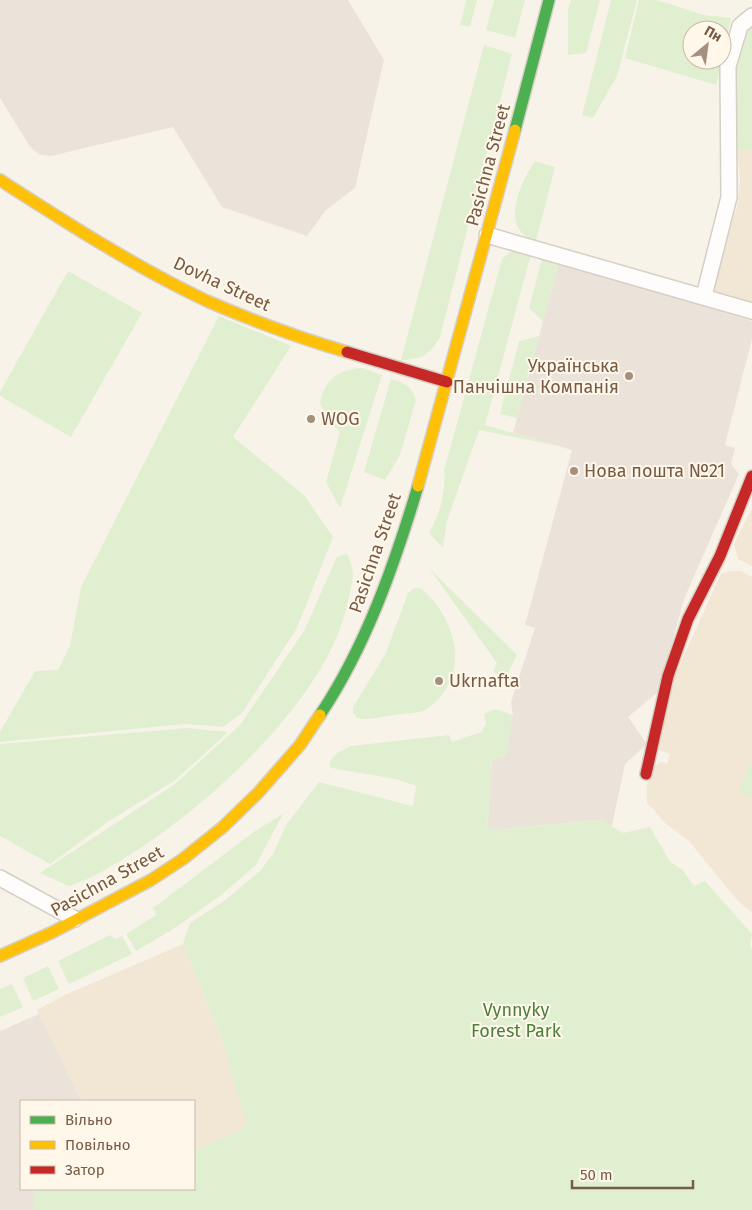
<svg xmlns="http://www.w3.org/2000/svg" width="752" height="1210" font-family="'Fira Sans',sans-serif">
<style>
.residential{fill:#f2e6d5}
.industrial{fill:#ebe3d9}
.green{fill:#e1efd1}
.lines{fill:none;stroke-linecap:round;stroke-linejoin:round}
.street-casing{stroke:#d6cfc5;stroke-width:18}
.fast-casing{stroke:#d6cfc4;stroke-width:14}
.slow-casing{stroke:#d6cfc4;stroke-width:14}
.jam-casing{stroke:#d6cfc4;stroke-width:14}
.street{stroke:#fefdfc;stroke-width:15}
.fast{stroke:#4caf50;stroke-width:11}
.slow{stroke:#ffc107;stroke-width:11}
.jam{stroke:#c62828;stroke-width:11}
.poi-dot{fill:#a4907f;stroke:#fff8ea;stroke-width:2}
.labels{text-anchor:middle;stroke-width:4;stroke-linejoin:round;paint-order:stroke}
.street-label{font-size:18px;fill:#775b46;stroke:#fff8ea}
.poi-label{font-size:18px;fill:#775b46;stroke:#fff8ea;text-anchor:start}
.park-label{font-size:18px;fill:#4c7f3d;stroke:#fff8ea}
</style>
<rect width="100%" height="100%" fill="#f8f3e8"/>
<!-- residential -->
<g class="residential">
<polygon points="752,149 752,307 709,292 737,207 740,178 737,151"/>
<polygon points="752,509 752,566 738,559 734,544"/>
<polygon points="731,571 741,571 752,577 752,759 739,793 752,797 752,912 739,902 689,841 664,822 647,802 647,785 654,766 661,762 667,764 670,754 659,750 671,684 721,574"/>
<polygon points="183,944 255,1121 194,1159 194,1101 81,1101 37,1010 67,994"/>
</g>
<!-- industrial -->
<g class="industrial">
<polygon points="0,0 348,0 384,60 355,188 326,210 307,236 222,207 173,127 51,156 40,155 31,148 0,98"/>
<polygon points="559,262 752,321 752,339 725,445 735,448 731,464 739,474 684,599 659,691 628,717 647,744 625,764 612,826 601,820 487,830 492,761 513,715 511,702 535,628 525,625 572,450 513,433"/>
<polygon points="39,1014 81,1101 21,1101 21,1189 123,1189 134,1210 0,1210 0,1031"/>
</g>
<!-- green -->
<g class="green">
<polygon points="466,0 477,0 470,27 460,25"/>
<polygon points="494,0 525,0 515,38 486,30"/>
<polygon points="571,0 600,0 586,53 568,55 568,9"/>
<polygon points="611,0 637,0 617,76 593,118 582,115"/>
<polygon points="639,0 657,0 704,15 731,18 722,59 722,30 692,30 692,60 722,60 716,85 625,58"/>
<path d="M 752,27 L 752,149 L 737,151 C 736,115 724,54 752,27 Z"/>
<path d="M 484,45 L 512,54 L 440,337 C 431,354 421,360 401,360 Z"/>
<path d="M 535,161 L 555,167 L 536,241 C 498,229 520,183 535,161 Z"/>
<path d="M 513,250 L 531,254 L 485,425 L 558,446 L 479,430 L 447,521 L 443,548 L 429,533 C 440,513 446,493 444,471 L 502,259 Z"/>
<polygon points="542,258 559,262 543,321 529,308"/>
<polygon points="68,271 142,313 71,437 0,396 0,392"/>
<polygon points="219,316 291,346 233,437 304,495 333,537 297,628 242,713 223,727 184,724 0,742 0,732 35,671 58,670 70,646 81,587"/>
<polygon points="539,336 517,418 500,414 519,341"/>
<path d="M 362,368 L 382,375 L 340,508 L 326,482 L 340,432 L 328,420 L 320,403 C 324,380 339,369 362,368 Z"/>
<path d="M 391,379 C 404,382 412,387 416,400 L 400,455 L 385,480 L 364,472 Z"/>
<path d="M 347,554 C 357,574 352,581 348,601 C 330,695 213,801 136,851 C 113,865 95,878 69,886 L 40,873 L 175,784 L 240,725 L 304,631 L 337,557 Z"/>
<polygon points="429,568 517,655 506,678 493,672 497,663"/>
<path d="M 420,588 C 451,612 469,662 442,695 C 437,701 431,707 425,710 C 416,714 403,713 394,715 C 383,716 368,721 357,718 L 353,713 L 353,707 L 385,655 L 408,593 L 413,589 Z"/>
<polygon points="495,709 513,715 506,756 492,761 487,830 602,820 623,833 650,827 670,862 682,869 694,886 705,881 752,934 750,946 752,949 752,1210 34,1210 33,1189 194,1189 194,1150 234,1134 247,1126 223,1042 183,944 190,923 224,901 260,871 273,854 286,825 319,782 413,806 416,786 396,779 336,769 330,767 330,761 337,753 351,746 449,735 452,742 481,732 486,724 484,714"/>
<polygon points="188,728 228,732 174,781 109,821 50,864 0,836 0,744"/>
<polygon points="752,759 752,797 738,793"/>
<polygon points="283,814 256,865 221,895 175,928 136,951 126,934 156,915 153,908 255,831"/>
<polygon points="110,935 116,939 122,936 132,954 69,984 58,961"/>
<polygon points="48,966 59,989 33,1001 23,978"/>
<polygon points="12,984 23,1007 0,1017 0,989"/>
</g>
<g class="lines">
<defs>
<g id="street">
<polyline points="487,235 752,311"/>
<polyline points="704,296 729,197 728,66 740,26 752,16"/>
<polyline points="0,878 75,919"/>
</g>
<g id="fast">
<polyline points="515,130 549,0"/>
<path d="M 320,715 C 366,646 394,566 418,486"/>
</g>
<g id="slow">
<path d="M 0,180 C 67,223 135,267 207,301 C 253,321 299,338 347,352"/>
<polyline points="418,486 515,130"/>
<polyline points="0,956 53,932 151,880 183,859 223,827 259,792 300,745 320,715"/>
</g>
<g id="jam">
<polyline points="347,352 447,382"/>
<polyline points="646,774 668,676 688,619 720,556 752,476"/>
</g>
</defs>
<!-- street casing -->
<use href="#street" class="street-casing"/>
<!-- fast casing -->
<use href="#fast" class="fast-casing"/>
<!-- slow casing -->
<use href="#slow" class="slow-casing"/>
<!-- jam casing -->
<use href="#jam" class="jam-casing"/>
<!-- street -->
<use href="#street" class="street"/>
<!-- fast -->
<use href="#fast" class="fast"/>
<!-- slow -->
<use href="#slow" class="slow"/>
<!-- jam -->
<use href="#jam" class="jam"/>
</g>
<!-- markers -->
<g class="poi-dot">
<circle cx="629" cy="376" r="5"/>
<circle cx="311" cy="419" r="5"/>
<circle cx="574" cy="471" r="5"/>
<circle cx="439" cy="681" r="5"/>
</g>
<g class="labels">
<!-- street labels -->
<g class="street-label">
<text transform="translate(488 165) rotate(-75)" y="6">Pasichna Street</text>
<text transform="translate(222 284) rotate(25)" y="6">Dovha Street</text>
<text transform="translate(375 553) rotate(-71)" y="6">Pasichna Street</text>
<text transform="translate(107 881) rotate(-29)" y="6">Pasichna Street</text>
</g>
<!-- poi labels -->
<g class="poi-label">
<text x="619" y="372" text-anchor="end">Українська<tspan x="619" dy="21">Панчішна Компанія</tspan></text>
<text x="321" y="425">WOG</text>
<text x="584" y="477">Нова пошта №21</text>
<text x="449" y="687">Ukrnafta</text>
</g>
<!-- park labels -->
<g class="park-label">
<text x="516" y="1016">Vynnyky<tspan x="516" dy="21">Forest Park</tspan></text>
</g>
</g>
<!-- legend -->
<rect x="20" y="1100" width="175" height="90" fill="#fff8ea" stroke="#c9b9a8"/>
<rect x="30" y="1116" width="25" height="8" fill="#4caf50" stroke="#c9b9a8"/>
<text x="65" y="1125" font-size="15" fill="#775b46">Вільно</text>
<rect x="30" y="1141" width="25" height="8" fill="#ffc107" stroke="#c9b9a8"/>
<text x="65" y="1150" font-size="15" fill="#775b46">Повільно</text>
<rect x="30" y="1166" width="25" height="8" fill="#c62828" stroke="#c9b9a8"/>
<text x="65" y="1175" font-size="15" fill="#775b46">Затор</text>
<!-- north arrow -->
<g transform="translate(707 45) rotate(29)"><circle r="24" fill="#fff8ea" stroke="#c9b9a8"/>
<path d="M0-4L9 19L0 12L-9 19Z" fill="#a4907f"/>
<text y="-8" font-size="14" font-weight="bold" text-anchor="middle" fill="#775b46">Пн</text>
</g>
<!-- scale -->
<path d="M572 1180v8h121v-8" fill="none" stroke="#775b46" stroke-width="2.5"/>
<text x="580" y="1180" font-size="15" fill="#775b46" stroke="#fff8ea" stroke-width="4" paint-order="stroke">50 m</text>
</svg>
